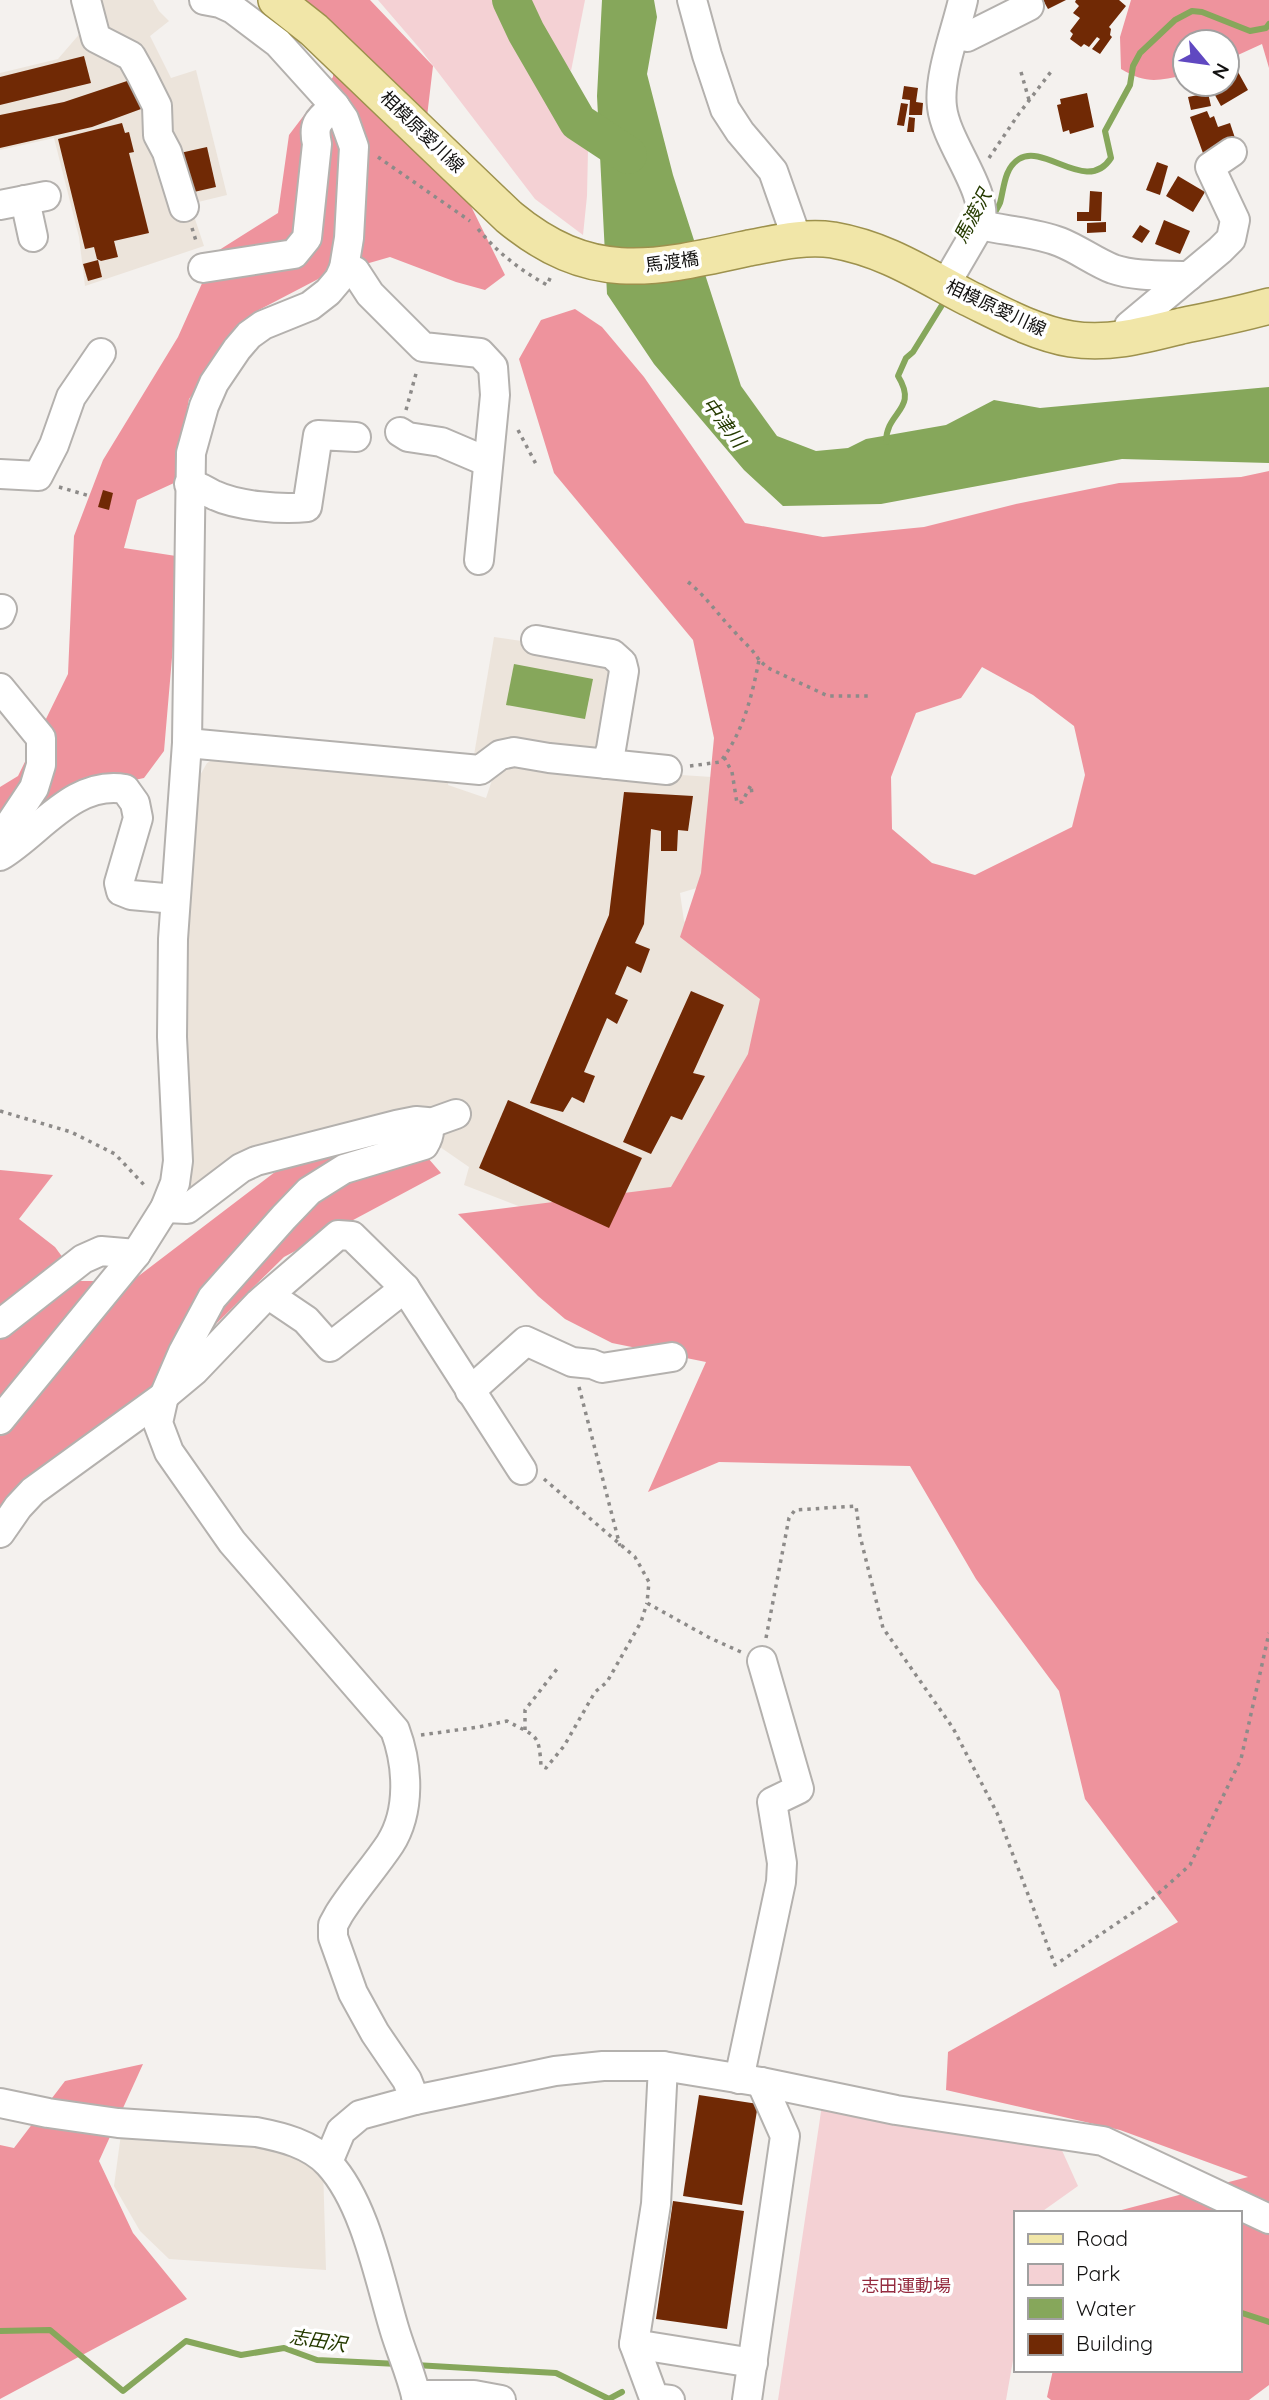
<svg xmlns="http://www.w3.org/2000/svg" width="1269" height="2400" font-family="Quicksand,'Noto Sans JP',sans-serif">
<style>
.built{fill:#ece4db}
.green{fill:#f4d1d4}
.forest{fill:#ee939d;fill-rule:evenodd}
.water{fill:#86a75b}
.lines{fill:none;stroke-linecap:round;stroke-linejoin:round}
.stream{stroke:#86a75b;stroke-width:6}
.river{stroke:#86a75b;stroke-width:38}
.building{fill:#702905}
.minor-casing{stroke:#b4b1ae;stroke-width:32}
.major-casing{stroke:#9d914d;stroke-width:38}
.path{stroke:#8d8b89;stroke-width:3.5;stroke-dasharray:3.5 5;stroke-linecap:butt}
.minor{stroke:#fff;stroke-width:28}
.major{stroke:#f1e6a8;stroke-width:35}
.labels{text-anchor:middle;stroke-width:7;stroke-linejoin:round;paint-order:stroke}
.street-label{font-size:18px;fill:#131211;stroke:#fff}
.park-label{font-size:18px;fill:#952c40;stroke:#fff}
.water-label{font-size:19px;font-style:italic;fill:#263b01;stroke:#fff}
</style>
<rect width="100%" height="100%" fill="#f4f1ee"/>
<!-- built -->
<g class="built">
<polygon points="77,0 153,0 159,11 169,21 150,36 171,78 196,70 227,195 190,204 204,246 85,286 79,237 54,138 0,150 0,73 58,59 83,30"/>
<polygon points="494,637 602,653 612,659 601,753 473,761"/>
<polygon points="216,758 449,778 448,785 486,798 496,768 510,764 712,777 707,885 680,893 684,921 766,977 767,1027 637,1252 464,1185 469,1167 440,1147 443,1126 440,1110 185,1198 192,1161 184,1060 194,786 207,763"/>
<polygon points="121,2134 252,2143 294,2151 323,2166 326,2270 169,2259 140,2231 114,2186"/>
</g>
<!-- green -->
<g class="green">
<polygon points="378,0 501,0 588,150 587,196 583,235 535,199 421,50"/>
<polygon points="523,0 585,0 571,71 529,13"/>
<polygon points="822,2105 1060,2146 1078,2186 1040,2213 1015,2213 1015,2349 1006,2400 778,2400"/>
</g>
<!-- forest -->
<g class="forest">
<polygon points="301,0 370,0 433,66 423,150 466,196 505,275 485,290 456,282 390,257 324,276 253,313 189,399 174,483 137,500 124,548 176,556 179,576 164,751 144,778 55,797 0,863 0,787 18,776 68,674 74,536 103,460 178,337 216,252 278,213 289,135 333,77 333,29"/>
<path d="M 1131,0 L 1269,0 L 1269,68 L 1262,44 L 1227,60 L 1227,42 L 1185,42 L 1185,75 C 1157,81 1146,84 1121,69 L 1120,37 Z"/>
<path d="M 575,309 L 602,327 L 644,377 L 745,523 L 823,537 L 924,527 L 1016,504 L 1119,483 L 1241,477 L 1269,471 L 1269,2385 L 1249,2400 L 1051,2400 L 1047,2397 L 1053,2370 L 1239,2370 L 1239,2213 L 1110,2213 L 1248,2177 L 1120,2130 L 946,2090 L 948,2052 L 1178,1922 L 1085,1799 L 1059,1691 L 976,1579 L 910,1466 L 719,1462 L 648,1492 L 706,1362 L 612,1343 L 565,1319 L 538,1296 L 458,1214 L 671,1187 L 748,1054 L 760,999 L 680,937 L 701,873 L 714,738 L 693,640 L 554,473 L 519,359 L 541,320 ZM 982,667 L 1033,695 L 1074,726 L 1085,775 L 1072,827 L 975,875 L 932,863 L 892,829 L 891,777 L 916,713 L 961,698 Z"/>
<polygon points="407,1134 441,1173 284,1257 151,1388 0,1510 0,1170 53,1175 19,1219 55,1247 80,1281 132,1281 275,1172"/>
<polygon points="143,2064 99,2161 133,2233 187,2299 0,2399 0,2145 14,2148 65,2081"/>
</g>
<!-- water -->
<g class="water">
<polygon points="602,0 654,0 657,17 647,74 673,175 741,386 777,436 816,451 848,448 866,439 946,425 994,400 1040,408 1269,387 1269,463 1122,459 881,504 783,506 744,470 654,364 607,294 597,96"/>
<polygon points="514,664 593,679 585,719 506,705"/>
</g>
<g class="lines">
<!-- stream -->
<g class="stream">
<path d="M 992,218 C 994,213 998,208 1000,203 C 1004,189 1004,168 1019,159 C 1045,143 1087,195 1111,158 L 1105,131 L 1130,85 L 1133,66 L 1140,53 L 1175,20 L 1192,11 L 1202,12 L 1250,31 L 1266,28 L 1269,24"/>
<path d="M 886,442 C 886,411 919,410 898,376 L 906,358 L 913,352 L 947,297"/>
<polyline points="1239,2312 1269,2322"/>
<polyline points="0,2331 50,2330 123,2391 186,2341 241,2355 284,2348 317,2360 398,2364"/>
<polyline points="415,2365 556,2373 609,2399 622,2392"/>
</g>
<!-- river -->
<polyline class="river" points="511,0 526,32 578,122 628,155"/>
</g>
<!-- building -->
<g class="building">
<polygon points="1043,0 1066,0 1048,9"/>
<polygon points="1076,0 1119,0 1126,6 1109,27 1111,29 1110,35 1112,37 1100,54 1092,49 1100,39 1097,37 1089,47 1084,44 1081,47 1070,39 1073,34 1070,31 1080,18 1073,13 1079,6 1075,2"/>
<polygon points="84,56 91,83 0,105 0,77"/>
<polygon points="1238,72 1248,90 1221,106 1211,88 1216,84 1227,84 1227,78"/>
<polygon points="130,80 141,109 92,127 0,148 0,115 64,102"/>
<polygon points="904,86 918,88 916,102 923,103 922,115 909,115 910,100 902,99"/>
<polygon points="1087,93 1094,127 1070,134 1069,130 1063,132 1057,105 1061,104 1060,99"/>
<polygon points="1208,93 1211,106 1191,110 1188,97"/>
<polygon points="901,103 908,104 904,126 897,125"/>
<polygon points="1207,111 1210,118 1214,116 1218,127 1230,123 1237,144 1204,156 1190,117"/>
<polygon points="909,117 915,118 914,132 907,132"/>
<polygon points="122,123 125,133 129,132 134,152 129,153 149,233 114,241 118,257 101,261 97,259 94,247 85,249 58,139"/>
<polygon points="207,147 216,187 185,194 180,153"/>
<polygon points="1157,162 1168,166 1160,195 1146,190"/>
<polygon points="1178,176 1205,192 1193,212 1166,196"/>
<polygon points="1090,191 1102,192 1101,221 1077,221 1077,212 1089,212"/>
<polygon points="1164,220 1190,231 1180,254 1155,244"/>
<polygon points="1106,222 1106,232 1087,233 1087,223"/>
<polygon points="1140,225 1150,231 1142,243 1132,237"/>
<polygon points="98,260 102,277 88,281 83,264"/>
<polygon points="103,490 113,493 109,510 98,507"/>
<polygon points="624,792 693,796 688,831 678,830 677,851 661,851 661,831 651,829 644,924 635,943 650,949 641,973 627,966 615,994 628,1000 617,1024 607,1018 584,1072 595,1076 584,1103 572,1097 563,1112 530,1103 609,915"/>
<polygon points="691,991 724,1005 693,1073 705,1076 682,1120 671,1116 651,1154 623,1142"/>
<polygon points="508,1100 642,1158 609,1228 479,1168"/>
<polygon points="699,2095 758,2104 742,2205 683,2196"/>
<polygon points="673,2201 744,2211 727,2329 656,2319"/>
</g>
<g class="lines">
<defs>
<g id="minor">
<polyline points="86,0 96,38 131,56 141,74 157,106 158,135 167,152 184,207"/>
<polyline points="692,0 707,55 725,109 740,132 773,171 797,239"/>
<polyline points="955,34 967,37 1029,6"/>
<polyline points="25,200 33,237"/>
<polyline points="0,205 46,196"/>
<path d="M 980,225 C 1006,231 1034,232 1060,242 C 1078,249 1095,262 1113,269 C 1136,277 1165,275 1189,276"/>
<path d="M 203,268 L 294,254 L 307,238 L 317,144 C 312,122 320,119 335,106"/>
<polyline points="344,268 355,271 370,294 423,347 480,353 493,367 495,395 479,560"/>
<path d="M 945,285 L 980,225 C 990,192 946,144 942,107 C 938,76 956,31 963,0"/>
<polyline points="1126,339 1129,326 1220,250 1231,239 1235,220 1210,167 1232,152"/>
<polyline points="400,432 408,437 441,442 488,462"/>
<polyline points="0,474 38,476 54,445 71,397 101,353"/>
<path d="M 189,484 C 200,486 205,491 214,495 C 237,506 282,510 307,507 L 318,435 L 356,437"/>
<polyline points="0,614 2,609"/>
<polyline points="536,640 612,654 622,663 624,671 611,749 606,764"/>
<polyline points="0,688 41,738 41,765 34,788 0,839"/>
<polyline points="187,743 480,770 500,755 514,752 549,758 667,770"/>
<path d="M 0,856 C 39,833 73,780 125,789 L 135,803 L 138,818 L 119,883 L 121,891 L 131,895 L 175,899"/>
<polyline points="428,1124 456,1114"/>
<path d="M 165,1208 L 187,1209 L 241,1168 L 256,1161 L 396,1125 L 416,1121 L 427,1122 C 431,1130 429,1137 424,1145 L 344,1169 L 309,1191 L 284,1217 L 212,1298 L 183,1352 L 164,1396 L 158,1423 L 169,1452 L 232,1542 L 395,1730 C 408,1765 411,1811 390,1844 C 374,1868 354,1890 339,1914 L 333,1925 L 333,1937 L 353,1993 L 375,2033 L 407,2080 L 415,2100"/>
<polyline points="269,1295 306,1320 330,1347 405,1288"/>
<polyline points="0,1324 83,1259 101,1251 136,1254"/>
<polyline points="470,1391 526,1341 572,1362 592,1364 602,1368 672,1357"/>
<polyline points="0,1420 136,1254 165,1208 175,1183 178,1161 172,1037 173,939 187,743 191,453 204,406 214,383 237,349 249,335 263,325 310,306 328,292 339,279 344,268 349,238 354,147 344,119 335,106 278,43 233,9 220,3 204,0"/>
<polyline points="0,1533 18,1507 33,1491 164,1396 194,1371 259,1303 338,1235 352,1236 405,1288 522,1470"/>
<polyline points="663,2066 656,2204 634,2344 654,2398 670,2400"/>
<polyline points="739,2079 781,1882 782,1863 772,1802 799,1789 762,1661"/>
<path d="M 0,2103 L 48,2113 L 118,2123 L 256,2132 C 282,2137 311,2144 329,2164 C 365,2203 379,2278 394,2328 C 401,2352 412,2376 417,2400"/>
<polyline points="328,2162 341,2131 360,2115 415,2100 555,2071 603,2066 663,2066 761,2082 896,2110 1103,2141 1269,2219"/>
<polyline points="634,2344 753,2363"/>
<polyline points="416,2395 474,2395 501,2400"/>
<polyline points="747,2400 785,2136 761,2082"/>
</g>
<path id="major" d="M 276,0 L 314,30 L 509,217 C 591,285 653,269 749,248 C 776,243 804,236 833,240 C 885,249 922,274 968,298 C 1001,314 1035,333 1071,339 C 1109,345 1145,335 1181,326 C 1210,320 1240,314 1269,306"/>
</defs>
<!-- minor casing -->
<use href="#minor" class="minor-casing"/>
<!-- major casing -->
<use href="#major" class="major-casing"/>
<!-- path -->
<g class="path">
<polyline points="1021,72 1029,100"/>
<polyline points="378,157 470,221"/>
<polyline points="989,158 1018,115 1053,69"/>
<polyline points="192,228 197,244"/>
<path d="M 478,229 C 498,253 520,270 547,285 L 551,276"/>
<polyline points="406,410 417,370"/>
<polyline points="518,430 537,466"/>
<polyline points="59,487 90,496"/>
<path d="M 688,582 C 706,596 718,615 734,631 C 743,642 752,648 759,660"/>
<polyline points="724,757 732,772 737,803 742,802 751,785 752,795"/>
<path d="M 690,766 L 720,762 C 743,733 752,696 759,660 L 768,668 L 828,696 L 868,696"/>
<polyline points="0,1111 71,1132 115,1154 147,1188"/>
<polyline points="579,1387 620,1546"/>
<polyline points="544,1479 635,1557 649,1582 647,1603 710,1638 741,1652"/>
<polyline points="766,1638 789,1518 795,1510 856,1506 860,1536 883,1628 953,1728 997,1813 1055,1965 1150,1901 1190,1865 1241,1759 1269,1633"/>
<polyline points="525,1730 525,1710 557,1669"/>
<path d="M 421,1735 L 479,1727 L 507,1721 C 536,1737 539,1732 541,1766 L 546,1768 L 564,1746 L 595,1692 L 607,1682 L 641,1622 L 647,1603"/>
</g>
<!-- minor -->
<use href="#minor" class="minor"/>
<!-- major -->
<use href="#major" class="major"/>
</g>
<g class="labels">
<!-- street labels -->
<g class="street-label">
<text transform="translate(422 132) rotate(44)" y="6">相模原愛川線</text>
<text transform="translate(672 262) rotate(-8)" y="6">馬渡橋</text>
<text transform="translate(996 308) rotate(25)" y="6">相模原愛川線</text>
</g>
<!-- park labels -->
<g class="park-label">
<text x="906" y="2292">志田運動場</text>
</g>
<!-- water labels -->
<g class="water-label">
<text transform="translate(972 216) rotate(-62)" y="7">馬渡沢</text>
<text transform="translate(724 422) rotate(53)" y="7">中津川</text>
<text transform="translate(318 2340) rotate(9)" y="7">志田沢</text>
</g>
</g>
<!-- legend -->
<rect x="1014" y="2211" width="228" height="161" fill="#ffffff" stroke="#a1a0a0" stroke-width="2"/>
<rect x="1028" y="2234" width="35" height="10" fill="#f1e6a8" stroke="#a1a0a0" stroke-width="2"/>
<text x="1076" y="2246" font-size="21" fill="#131211">Road</text>
<rect x="1028" y="2264" width="35" height="21" fill="#f4d1d4" stroke="#a1a0a0" stroke-width="2"/>
<text x="1076" y="2281" font-size="21" fill="#131211">Park</text>
<rect x="1028" y="2298" width="35" height="21" fill="#86a75b" stroke="#a1a0a0" stroke-width="2"/>
<text x="1076" y="2316" font-size="21" fill="#131211">Water</text>
<rect x="1028" y="2334" width="35" height="21" fill="#702905" stroke="#a1a0a0" stroke-width="2"/>
<text x="1076" y="2351" font-size="21" fill="#131211">Building</text>
<!-- north arrow -->
<g transform="translate(1206 63) rotate(119)"><circle r="33" fill="#ffffff" stroke="#a1a0a0" stroke-width="2"/>
<path d="M0-5L12 26L0 18L-12 26Z" fill="#6048c1"/>
<text y="-10" font-size="19" font-weight="bold" text-anchor="middle" fill="#131211">N</text>
</g>
</svg>
